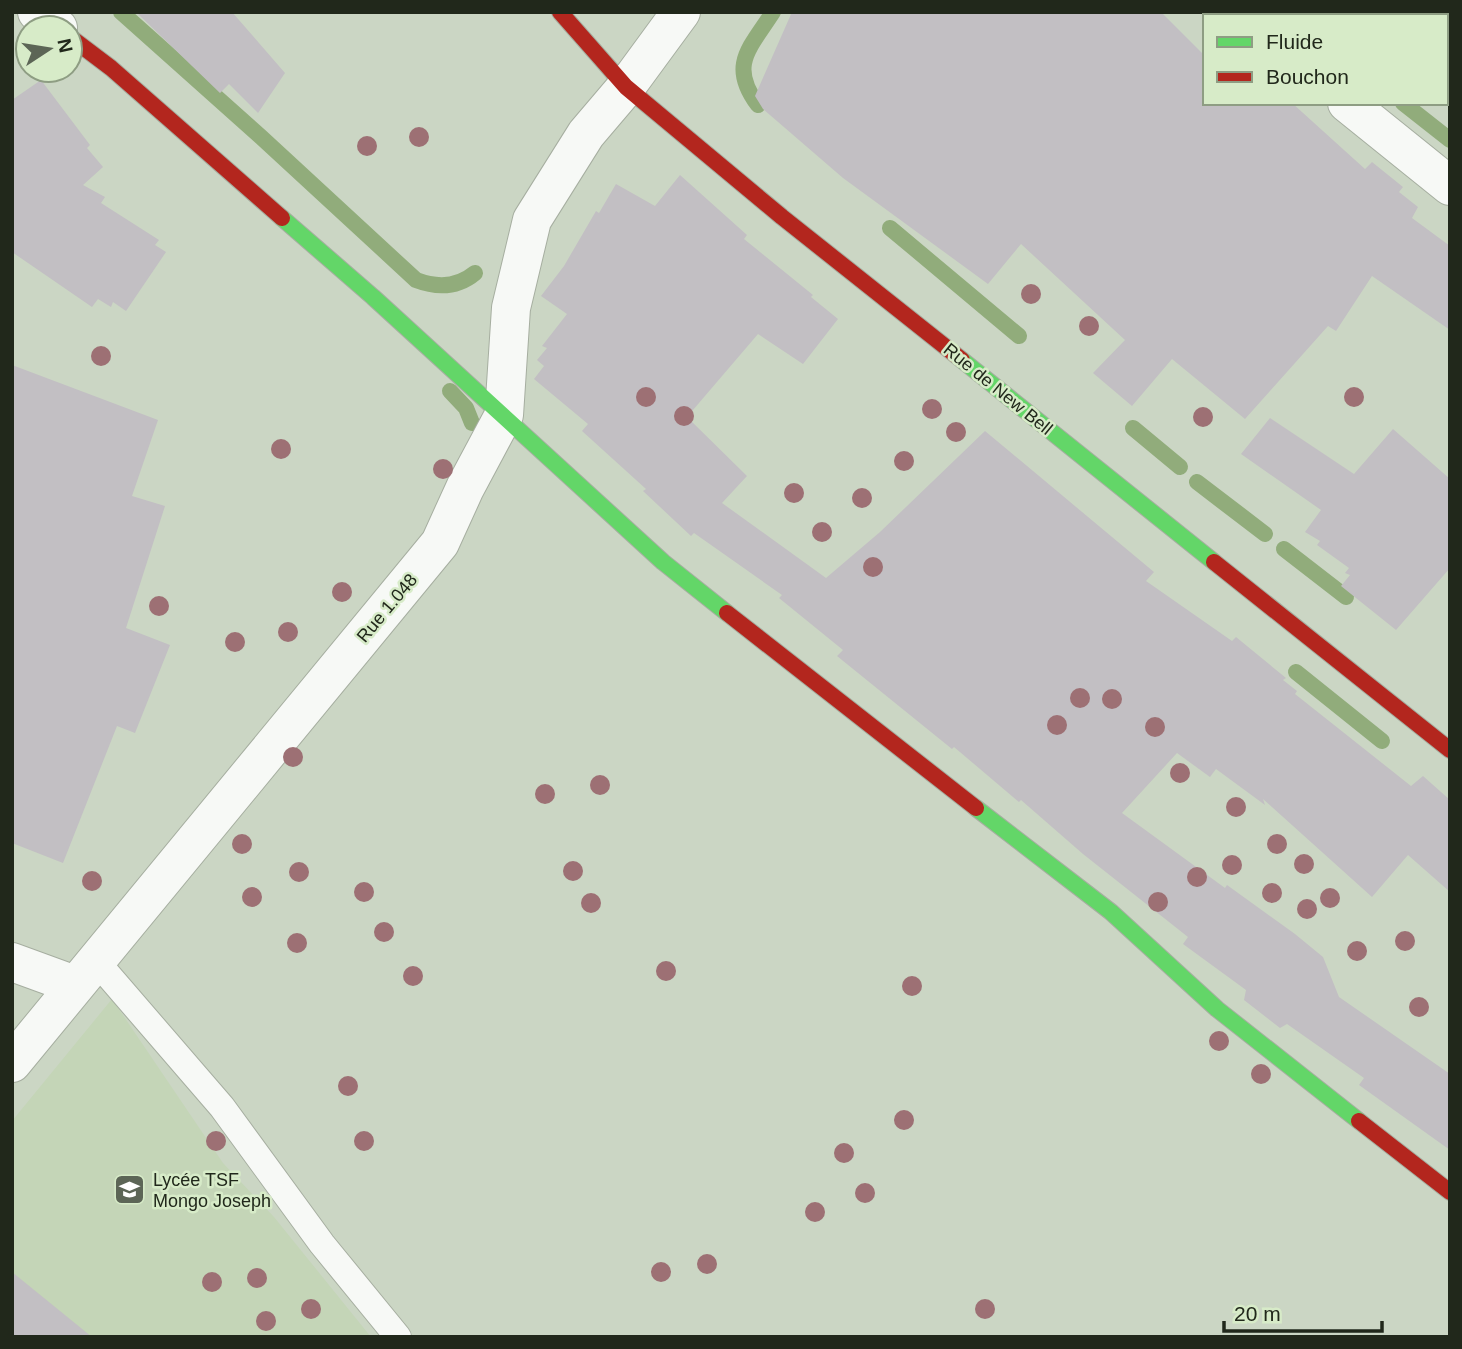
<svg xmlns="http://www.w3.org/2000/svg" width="1462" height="1349" font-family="Arial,sans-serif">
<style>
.built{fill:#c4d5b7}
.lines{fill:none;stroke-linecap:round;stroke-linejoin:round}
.stream{stroke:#91ac7b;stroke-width:16}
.building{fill:#c2bfc3}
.lane-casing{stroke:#a6aea0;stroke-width:28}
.street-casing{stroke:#a6aea0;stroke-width:40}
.fast-casing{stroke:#a6aea0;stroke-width:18}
.jam-casing{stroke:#a6aea0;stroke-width:18}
.lane{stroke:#f7f9f6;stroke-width:26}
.street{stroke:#f7f9f6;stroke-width:38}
.fast{stroke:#63d668;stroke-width:16}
.jam{stroke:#b3261e;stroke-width:16}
.tree{fill:#9d7074}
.labels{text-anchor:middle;stroke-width:5;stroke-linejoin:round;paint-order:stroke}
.street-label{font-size:18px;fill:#21281b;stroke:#d7ebc8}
.poi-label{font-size:18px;fill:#21281b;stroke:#d7ebc8;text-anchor:start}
</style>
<rect width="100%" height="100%" fill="#cbd6c4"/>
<!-- built -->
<polygon class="built" points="112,999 223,1163 274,1217 371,1337 12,1337 12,1121"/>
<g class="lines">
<!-- stream -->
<g class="stream">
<path d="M 121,12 L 261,137 L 416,280 C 437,288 457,288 475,273"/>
<polyline points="1403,103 1450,140"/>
<path d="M 758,105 C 728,65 750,48 773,12"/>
<polyline points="890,228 1019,336"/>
<polyline points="450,391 466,408 472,423"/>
<polyline points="1133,428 1180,467"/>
<polyline points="1197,482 1265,534"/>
<polyline points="1284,549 1346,597"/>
<polyline points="1296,672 1382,741"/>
</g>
</g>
<!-- building -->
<g class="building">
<polygon points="136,12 232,12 285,73 258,113 229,84 220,93"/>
<polygon points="792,12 1161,12 1205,56 1205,103 1292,103 1365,169 1372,162 1403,187 1399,192 1418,207 1412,218 1450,246 1450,330 1372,276 1336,331 1328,326 1245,419 1172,359 1132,406 1093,373 1125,340 1021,244 988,284 843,178 763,109 755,96"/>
<polygon points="41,80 90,145 87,148 103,167 83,185 105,197 101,203 159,240 155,245 166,252 126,311 113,302 111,307 98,299 92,307 12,252 12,100"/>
<polygon points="680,175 747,235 744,239 813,295 811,297 838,319 803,364 758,334 687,417 747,476 722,503 826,578 880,532 985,431 1154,572 1146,581 1232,641 1236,637 1286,678 1283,680 1297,691 1295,694 1411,786 1423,776 1450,800 1450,892 1408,855 1372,897 1263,799 1265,805 1216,769 1210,777 1177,753 1122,813 1225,888 1227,885 1295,934 1323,957 1339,997 1450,1074 1450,1150 1359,1085 1364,1078 1287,1024 1280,1028 1244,1000 1246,990 1183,944 1188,937 1083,854 1021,800 1019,802 954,747 952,749 837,656 843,650 779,598 782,595 694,533 691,536 643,491 646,489 582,431 588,424 534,379 544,366 537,360 547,348 542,346 567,314 541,296 564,266 596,211 599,213 616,184 655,206"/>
<polygon points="12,365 158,420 132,496 165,506 126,628 170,645 135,733 117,726 63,863 12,843"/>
<polygon points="1270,418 1354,474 1393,429 1450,479 1450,568 1396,630 1341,586 1350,575 1345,573 1349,568 1317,545 1320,541 1305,532 1321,510 1241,454"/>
<polygon points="12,1272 92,1337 12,1337"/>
</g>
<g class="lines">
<defs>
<polyline id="lane" points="96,961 222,1107 322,1244 398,1337"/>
<g id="street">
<polyline points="37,12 58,28"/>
<polyline points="1234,12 1238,16"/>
<polyline points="1347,103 1450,186"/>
<polyline points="12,962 75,985"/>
<polyline points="12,1063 440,543 465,488 504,415 511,308 532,220 586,134 626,87 681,12"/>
</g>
<g id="fast">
<polyline points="282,218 373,297 663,562 727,613"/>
<polyline points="962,360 1214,562"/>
<polyline points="976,808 1111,912 1217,1009 1359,1121"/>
</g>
<g id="jam">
<polyline points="560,12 626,87 782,217 962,360"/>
<polyline points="70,37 111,68 282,218"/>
<polyline points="1214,562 1450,750"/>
<polyline points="727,613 976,808"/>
<polyline points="1359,1121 1450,1192"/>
</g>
</defs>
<!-- lane casing -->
<use href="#lane" class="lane-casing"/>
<!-- street casing -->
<use href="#street" class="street-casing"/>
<!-- fast casing -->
<use href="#fast" class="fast-casing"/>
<!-- jam casing -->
<use href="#jam" class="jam-casing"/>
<!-- lane -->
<use href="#lane" class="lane"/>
<!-- street -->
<use href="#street" class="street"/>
<!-- fast -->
<use href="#fast" class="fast"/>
<!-- jam -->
<use href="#jam" class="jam"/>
</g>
<!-- trees -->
<g class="tree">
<circle cx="419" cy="137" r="10"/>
<circle cx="367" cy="146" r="10"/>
<circle cx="1031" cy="294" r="10"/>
<circle cx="1089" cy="326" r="10"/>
<circle cx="101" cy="356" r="10"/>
<circle cx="646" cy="397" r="10"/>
<circle cx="1354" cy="397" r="10"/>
<circle cx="932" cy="409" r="10"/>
<circle cx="684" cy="416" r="10"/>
<circle cx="1203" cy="417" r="10"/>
<circle cx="956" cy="432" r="10"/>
<circle cx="281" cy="449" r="10"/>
<circle cx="904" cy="461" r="10"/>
<circle cx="443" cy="469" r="10"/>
<circle cx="794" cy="493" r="10"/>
<circle cx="862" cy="498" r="10"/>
<circle cx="822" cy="532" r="10"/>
<circle cx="873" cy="567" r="10"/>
<circle cx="342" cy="592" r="10"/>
<circle cx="159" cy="606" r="10"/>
<circle cx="288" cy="632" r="10"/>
<circle cx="235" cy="642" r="10"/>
<circle cx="1080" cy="698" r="10"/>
<circle cx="1112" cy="699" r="10"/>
<circle cx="1057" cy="725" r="10"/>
<circle cx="1155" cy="727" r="10"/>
<circle cx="293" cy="757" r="10"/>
<circle cx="1180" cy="773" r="10"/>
<circle cx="600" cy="785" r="10"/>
<circle cx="545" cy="794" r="10"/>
<circle cx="1236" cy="807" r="10"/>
<circle cx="242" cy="844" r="10"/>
<circle cx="1277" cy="844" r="10"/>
<circle cx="1304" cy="864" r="10"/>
<circle cx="1232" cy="865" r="10"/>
<circle cx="573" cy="871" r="10"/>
<circle cx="299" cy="872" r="10"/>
<circle cx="1197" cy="877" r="10"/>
<circle cx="92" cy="881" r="10"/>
<circle cx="364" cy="892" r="10"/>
<circle cx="1272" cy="893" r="10"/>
<circle cx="252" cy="897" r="10"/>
<circle cx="1330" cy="898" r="10"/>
<circle cx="1158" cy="902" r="10"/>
<circle cx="591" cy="903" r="10"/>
<circle cx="1307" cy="909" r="10"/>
<circle cx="384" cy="932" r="10"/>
<circle cx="1405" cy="941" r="10"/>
<circle cx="297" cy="943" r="10"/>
<circle cx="1357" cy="951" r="10"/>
<circle cx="666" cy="971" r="10"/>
<circle cx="413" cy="976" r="10"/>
<circle cx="912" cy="986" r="10"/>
<circle cx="1419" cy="1007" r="10"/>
<circle cx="1219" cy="1041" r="10"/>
<circle cx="1261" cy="1074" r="10"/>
<circle cx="348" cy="1086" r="10"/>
<circle cx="904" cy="1120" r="10"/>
<circle cx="216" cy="1141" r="10"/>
<circle cx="364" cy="1141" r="10"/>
<circle cx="844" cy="1153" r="10"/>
<circle cx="865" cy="1193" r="10"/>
<circle cx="815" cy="1212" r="10"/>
<circle cx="707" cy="1264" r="10"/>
<circle cx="661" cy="1272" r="10"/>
<circle cx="257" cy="1278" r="10"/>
<circle cx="212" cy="1282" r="10"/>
<circle cx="311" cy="1309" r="10"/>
<circle cx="985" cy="1309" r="10"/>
<circle cx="266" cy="1321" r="10"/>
</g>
<!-- icons -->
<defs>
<symbol id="school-square" viewBox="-11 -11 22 22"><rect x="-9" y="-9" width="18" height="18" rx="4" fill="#5c6556" stroke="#d7ebc8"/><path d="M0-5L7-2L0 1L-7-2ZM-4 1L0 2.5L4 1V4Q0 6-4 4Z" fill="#fff"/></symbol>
</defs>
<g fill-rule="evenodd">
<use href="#school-square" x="112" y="1172" width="35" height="35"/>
</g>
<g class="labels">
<!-- street labels -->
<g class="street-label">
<text transform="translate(998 389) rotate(39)" y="6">Rue de New Bell</text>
<text transform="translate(387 608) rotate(-50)" y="6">Rue 1.048</text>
</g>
<!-- poi labels -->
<g class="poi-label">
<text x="153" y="1186">Lycée TSF<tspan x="153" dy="21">Mongo Joseph</tspan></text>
</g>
</g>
<!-- border -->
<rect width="1462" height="1349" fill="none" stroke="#21281b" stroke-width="28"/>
<!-- legend -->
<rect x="1203" y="14" width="245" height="91" fill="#d7ebc8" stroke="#8e9d83" stroke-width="2"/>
<rect x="1217" y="37" width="35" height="10" fill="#63d668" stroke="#8e9d83" stroke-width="2"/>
<text x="1266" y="49" font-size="21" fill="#21281b">Fluide</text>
<rect x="1217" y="72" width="35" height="10" fill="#b3261e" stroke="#8e9d83" stroke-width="2"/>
<text x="1266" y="84" font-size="21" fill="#21281b">Bouchon</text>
<!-- north arrow -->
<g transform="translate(49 49) rotate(78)"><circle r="33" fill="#d7ebc8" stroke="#8e9d83" stroke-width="2"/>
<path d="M0-5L12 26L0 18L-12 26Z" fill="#5c6556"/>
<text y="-10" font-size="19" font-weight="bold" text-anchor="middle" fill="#21281b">N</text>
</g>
<!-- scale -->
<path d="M1224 1321v10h158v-10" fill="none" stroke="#21281b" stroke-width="3.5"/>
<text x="1234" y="1321" font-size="21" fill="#21281b" stroke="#d7ebc8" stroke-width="5" paint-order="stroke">20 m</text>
</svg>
